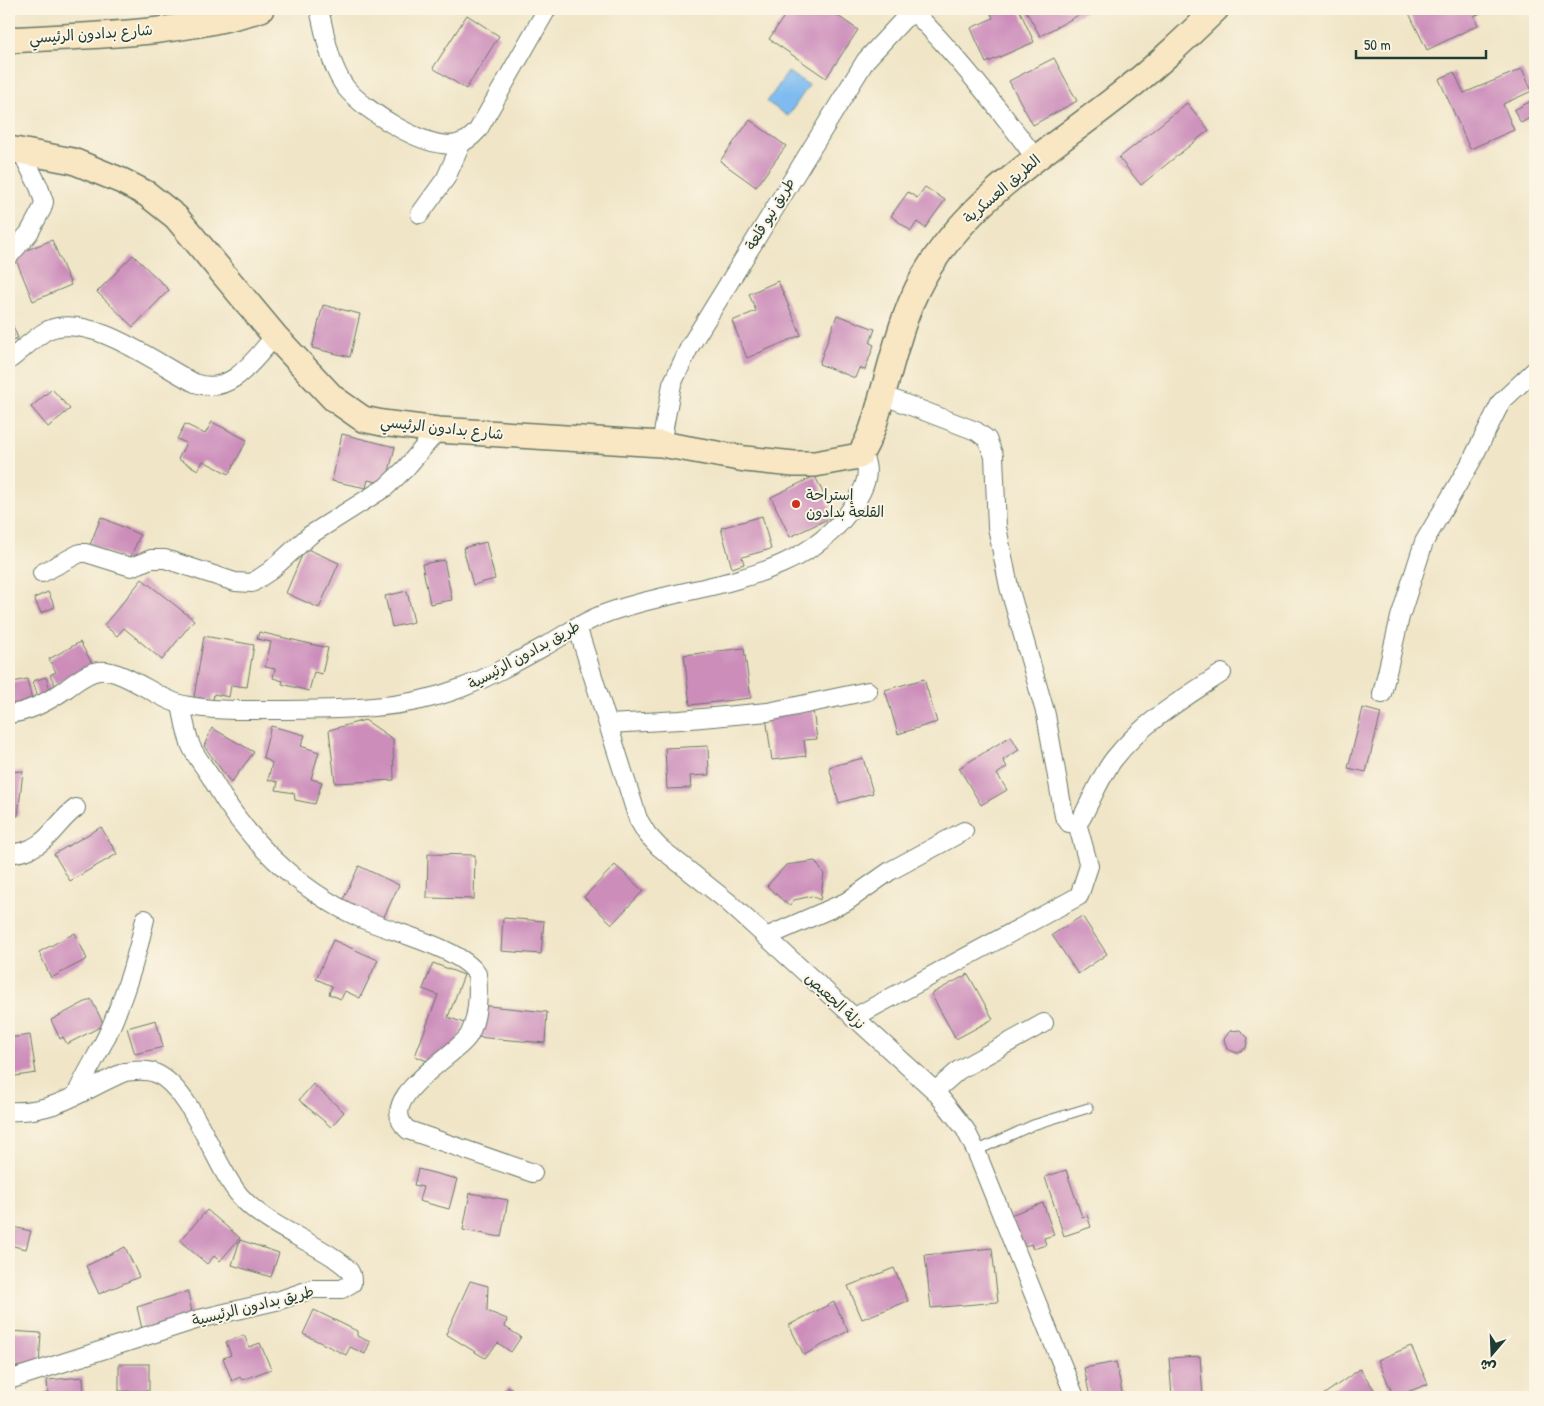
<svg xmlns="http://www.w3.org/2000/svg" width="1544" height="1406" font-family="'Patrick Hand','Playpen Sans Arabic',sans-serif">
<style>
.water{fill:#7ebbf1;stroke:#4e7c92}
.building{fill:#cc8dbb}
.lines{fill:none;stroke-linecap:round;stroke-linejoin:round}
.lane-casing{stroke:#687867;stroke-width:11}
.street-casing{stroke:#687867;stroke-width:20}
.secondary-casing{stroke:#687867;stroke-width:28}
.lane{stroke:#fff;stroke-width:9}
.street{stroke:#fff;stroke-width:18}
.secondary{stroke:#f9e7c3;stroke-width:25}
.poi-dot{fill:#c8321e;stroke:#fcf5e5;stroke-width:2}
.labels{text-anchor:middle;stroke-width:4;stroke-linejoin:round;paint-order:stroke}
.street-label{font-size:15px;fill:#1f3d34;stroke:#fcf5e5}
.poi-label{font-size:15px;fill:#1f3d34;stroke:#fcf5e5;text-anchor:start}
</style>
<rect width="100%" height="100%" fill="#fcf5e5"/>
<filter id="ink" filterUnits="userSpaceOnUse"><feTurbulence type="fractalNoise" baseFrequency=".02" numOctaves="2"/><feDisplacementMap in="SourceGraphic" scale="10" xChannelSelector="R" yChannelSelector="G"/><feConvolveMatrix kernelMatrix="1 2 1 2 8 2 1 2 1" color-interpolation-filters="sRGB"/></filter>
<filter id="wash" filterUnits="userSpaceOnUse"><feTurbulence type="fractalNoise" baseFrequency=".0096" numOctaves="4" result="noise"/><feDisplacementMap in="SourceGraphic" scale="20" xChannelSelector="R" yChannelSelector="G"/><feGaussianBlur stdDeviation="1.12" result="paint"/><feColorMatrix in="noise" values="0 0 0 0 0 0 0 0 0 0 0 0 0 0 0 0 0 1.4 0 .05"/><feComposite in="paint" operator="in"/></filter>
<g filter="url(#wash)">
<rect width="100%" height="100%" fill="#f0e5c7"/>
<!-- water -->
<polygon class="water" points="788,72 809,85 788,116 767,102"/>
<g id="blocks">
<!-- building -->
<g class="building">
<polygon points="789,9 828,9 858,30 826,78 769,39"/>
<polygon points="989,9 1019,9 1034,42 986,63 971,28 993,18"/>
<polygon points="1025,9 1090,9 1040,36"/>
<polygon points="1407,9 1489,9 1474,16 1478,25 1427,50"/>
<polygon points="467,15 499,36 466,89 433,68"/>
<polygon points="1054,58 1077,101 1033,125 1009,81"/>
<polygon points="1522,69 1532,91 1503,104 1514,130 1470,149 1439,79 1454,72 1464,93"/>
<polygon points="1535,99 1535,115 1521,123 1514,110"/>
<polygon points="1187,103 1209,130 1141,185 1119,158"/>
<polygon points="750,120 786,146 756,187 720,161"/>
<polygon points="925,187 945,200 925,228 917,222 911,231 891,216 908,192 917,198"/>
<polygon points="52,240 71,285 33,301 14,255"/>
<polygon points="133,255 169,290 133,327 97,292"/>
<polygon points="778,281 801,335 747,358 732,321 756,311 749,294"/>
<polygon points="323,305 360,314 350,357 312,348"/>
<polygon points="837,315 875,329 870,343 874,345 865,370 859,368 855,378 819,364"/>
<polygon points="9,317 18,338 9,342"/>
<polygon points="52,389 70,409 48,427 31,407"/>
<polygon points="212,422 247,440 229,474 203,461 198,470 178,459 186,443 177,439 185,424 205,434"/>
<polygon points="342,434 395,447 386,484 368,480 366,488 332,481"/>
<polygon points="815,476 834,516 790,537 771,497"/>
<polygon points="762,516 771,549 742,557 744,564 732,568 721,528"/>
<polygon points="101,517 140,535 129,561 90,545"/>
<polygon points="486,542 495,579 473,585 463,548"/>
<polygon points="305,548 339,563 319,608 286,593"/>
<polygon points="444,560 452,600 430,604 422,564"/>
<polygon points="142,579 194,620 162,660 124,628 117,636 104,625"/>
<polygon points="407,591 414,622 392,627 385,596"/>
<polygon points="48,592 55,607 41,613 34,598"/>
<polygon points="259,632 328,648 322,674 314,672 309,691 282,684 283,681 273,678 275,669 265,667 271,642 257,639"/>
<polygon points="204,636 254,645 247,687 231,685 229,697 214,694 213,700 194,697"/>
<polygon points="80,642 93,665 55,685 50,675 56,672 49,659"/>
<polygon points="744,648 751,698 690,705 684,655"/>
<polygon points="46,677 51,693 38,697 33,681"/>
<polygon points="27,679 33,704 11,709 9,683"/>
<polygon points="924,679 937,722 898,734 885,690"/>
<polygon points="1363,708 1381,713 1366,772 1348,768"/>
<polygon points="813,710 817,739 804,740 806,756 772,760 766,717"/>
<polygon points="365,720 393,739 394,780 335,783 329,730"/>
<polygon points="271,726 305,735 301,746 319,752 311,779 322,782 315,804 295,800 294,793 276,790 278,782 268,780 272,763 263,757"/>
<polygon points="212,728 254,752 231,783 204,746"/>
<polygon points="1011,736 1019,750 1003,760 1007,767 997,774 1007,790 981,805 959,768"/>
<polygon points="708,746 709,775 690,776 691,788 667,789 665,748"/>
<polygon points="863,758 873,793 839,803 829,767"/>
<polygon points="23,771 18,816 9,816 9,772"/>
<polygon points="101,827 117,854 70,881 54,854"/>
<polygon points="428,854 475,855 474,899 427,898"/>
<polygon points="815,861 824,874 820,900 812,896 794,900 789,906 767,886 786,865"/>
<polygon points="615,865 643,891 612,924 584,897"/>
<polygon points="359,866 399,885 381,923 341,904"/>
<polygon points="1082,916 1107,954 1078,974 1052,935"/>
<polygon points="503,918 544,921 541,954 501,951"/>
<polygon points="75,933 87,959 51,978 39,952"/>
<polygon points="333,940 378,960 360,998 345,991 341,999 329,994 332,986 316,979"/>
<polygon points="433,963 464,975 448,1017 464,1023 456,1045 432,1063 415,1056 438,995 423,989"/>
<polygon points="968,974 993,1019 956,1039 931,994"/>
<polygon points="91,999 104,1025 67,1044 63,1037 60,1039 51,1020"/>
<polygon points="479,1005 547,1012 545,1043 476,1037"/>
<polygon points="156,1020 163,1047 135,1054 127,1028"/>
<polygon points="1240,1030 1248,1038 1246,1048 1237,1053 1227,1049 1224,1039 1230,1031"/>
<polygon points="30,1035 36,1073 9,1077 9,1038"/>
<polygon points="313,1084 344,1112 331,1127 299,1100"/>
<polygon points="418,1169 457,1179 449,1209 419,1201 423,1187 414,1185"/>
<polygon points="1066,1170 1082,1217 1087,1215 1091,1227 1064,1236 1045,1177"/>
<polygon points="470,1193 508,1200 501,1237 463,1230"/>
<polygon points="1043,1203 1054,1235 1044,1238 1046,1245 1033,1249 1031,1244 1022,1247 1010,1215"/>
<polygon points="207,1210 240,1238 220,1261 214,1256 207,1264 180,1241"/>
<polygon points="9,1226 31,1231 26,1249 9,1245"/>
<polygon points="240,1240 279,1253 271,1277 232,1265"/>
<polygon points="125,1247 139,1277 99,1294 86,1266"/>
<polygon points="992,1248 998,1302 931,1308 925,1255"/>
<polygon points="894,1268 908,1301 862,1319 848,1286"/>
<polygon points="470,1281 488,1286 487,1311 507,1319 505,1327 521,1337 511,1352 498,1343 485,1358 446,1334"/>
<polygon points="188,1291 193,1318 143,1333 137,1307"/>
<polygon points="834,1302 848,1331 804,1355 789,1325"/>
<polygon points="314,1310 357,1331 357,1336 370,1342 365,1354 350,1347 346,1355 303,1334"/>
<polygon points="9,1331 41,1333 39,1368 9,1366"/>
<polygon points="244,1335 249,1347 260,1343 271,1369 242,1380 240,1377 232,1381 223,1358 231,1355 226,1342"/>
<polygon points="1411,1346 1428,1384 1394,1397 1378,1360"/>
<polygon points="1200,1356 1203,1397 1172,1397 1169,1358"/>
<polygon points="1116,1362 1123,1397 1090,1397 1084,1368"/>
<rect x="119" y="1364" width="30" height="27"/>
<polygon points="1360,1369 1376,1392 1369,1397 1325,1397 1323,1395"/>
<polygon points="83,1377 84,1392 90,1392 89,1397 43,1397 42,1394 48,1393 47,1380"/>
<polygon points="509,1387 523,1397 501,1397"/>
</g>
</g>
</g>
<g filter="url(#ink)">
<use href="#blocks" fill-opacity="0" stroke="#687867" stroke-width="1"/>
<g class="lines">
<defs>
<polyline id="lane" points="976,1151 1033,1125 1088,1108"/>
<g id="street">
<path d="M 319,9 C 325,34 330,67 346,88 C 365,111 426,150 456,144 C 465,143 472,137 478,130 L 547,9"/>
<path d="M 914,12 C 959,58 998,107 1036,159"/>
<polyline points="420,214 446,178 462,142"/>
<polyline points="9,256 29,233 42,209 44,202 39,187 21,151"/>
<path d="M 9,360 C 20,352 37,335 48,330 C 91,312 158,365 195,383 C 231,397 255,358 275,336"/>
<path d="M 882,395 L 976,431 L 987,439 L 994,456 L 997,527 L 1009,587 L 1046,715 L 1064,816 L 1069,823 L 1077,823 L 1081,819 C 1092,799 1100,777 1114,759 C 1143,722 1184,698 1222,673"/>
<polyline points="661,444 672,384 690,346 866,60 904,19 921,9"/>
<polyline points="42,573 80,553 86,553 131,567 151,559 165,559 235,582 252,583 270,571 310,535 386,487 406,468 438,430"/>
<polyline points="577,626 638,819 647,834 659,847 727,901 935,1091 965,1129 976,1151 1075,1397"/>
<polyline points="1382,694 1400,617 1424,542 1471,462 1501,402 1535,370"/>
<path d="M 181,705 C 184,719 186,733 191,746 C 196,758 207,769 213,781 C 246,839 297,889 358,917 C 387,931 460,947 477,974 C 479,992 478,1018 469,1035 C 457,1056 372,1099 408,1130 L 533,1173"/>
<path d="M 9,714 C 30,712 49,701 66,689 C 76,682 87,672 99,671 C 123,668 160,701 184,705 C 213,711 242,710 271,710 C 305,710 339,710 373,707 C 443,702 485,680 545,646 C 565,635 582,622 604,614 C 688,582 802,588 855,503 C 864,489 871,474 864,458 L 859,456"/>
<polyline points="609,724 680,720 768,712 868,691"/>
<path d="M 9,854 C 16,853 25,852 32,848 C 51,839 59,820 76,808"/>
<polyline points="766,937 846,902 890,871 964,831"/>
<polyline points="853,1018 1079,896 1089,866 1077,823"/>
<polyline points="935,1091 959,1070 1044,1023"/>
<path d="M 76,1095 C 86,1072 100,1052 110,1029 C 125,994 137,957 145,919"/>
<path d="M 9,1111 C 55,1114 84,1089 125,1072 C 134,1071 145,1069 155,1073 C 193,1089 214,1167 241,1197 C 265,1224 303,1237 333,1257 C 338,1261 347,1266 350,1272 C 352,1275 352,1280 352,1283 L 342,1289 L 312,1289 L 280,1300 L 199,1319 L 9,1380"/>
</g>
<g id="secondary">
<path d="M 9,40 C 93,35 180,35 261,9"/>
<path d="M 9,149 L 73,161 L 122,181 L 147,194 L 176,217 L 275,336 L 333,398 L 363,419 L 382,423 L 438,430 L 661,444 L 745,459 L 794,464 L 815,464 L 859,456 C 873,435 877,413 884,389 C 896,347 906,303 930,266 C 978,191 1058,145 1126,90 C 1158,65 1187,37 1216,9"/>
</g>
</defs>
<!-- lane casing -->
<use href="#lane" class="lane-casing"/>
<!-- street casing -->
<use href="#street" class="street-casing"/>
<!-- secondary casing -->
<use href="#secondary" class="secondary-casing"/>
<!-- lane -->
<use href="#lane" class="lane"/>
<!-- street -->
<use href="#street" class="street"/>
<!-- secondary -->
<use href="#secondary" class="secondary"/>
</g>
</g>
<!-- markers -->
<circle class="poi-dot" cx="796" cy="504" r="5"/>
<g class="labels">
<!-- street labels -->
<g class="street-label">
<text transform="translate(91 34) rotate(-4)" y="5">شارع بدادون الرئيسي</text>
<text transform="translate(1002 189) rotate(-41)" y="5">الطريق العسكرية</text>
<text transform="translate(770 214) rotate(-59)" y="5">طريق نيو قلعة</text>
<text transform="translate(442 428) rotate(6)" y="5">شارع بدادون الرئيسي</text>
<text transform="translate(524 655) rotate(-29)" y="5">طريق بدادون الرئيسية</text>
<text transform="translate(835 1001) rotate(43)" y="5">نزلة الجعيص</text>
<text transform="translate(253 1306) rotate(-14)" y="5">طريق بدادون الرئيسية</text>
</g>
<!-- poi labels -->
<g class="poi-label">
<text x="806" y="500">إستراحة<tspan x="806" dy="17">القلعة بدادون</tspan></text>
</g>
</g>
<!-- margin -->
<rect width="1544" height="1406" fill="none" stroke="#fcf5e5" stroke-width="30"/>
<!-- north arrow -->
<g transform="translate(1492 1354) rotate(199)" stroke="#fcf5e5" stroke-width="4" paint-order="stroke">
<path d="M0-4L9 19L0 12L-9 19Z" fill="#1f3d34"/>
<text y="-8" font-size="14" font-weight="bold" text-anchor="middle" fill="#1f3d34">ش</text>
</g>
<!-- scale -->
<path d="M1356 50v8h130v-8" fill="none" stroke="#1f3d34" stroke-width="2.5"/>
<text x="1364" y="50" font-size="15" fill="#1f3d34" stroke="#fcf5e5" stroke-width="4" paint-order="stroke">50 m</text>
</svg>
